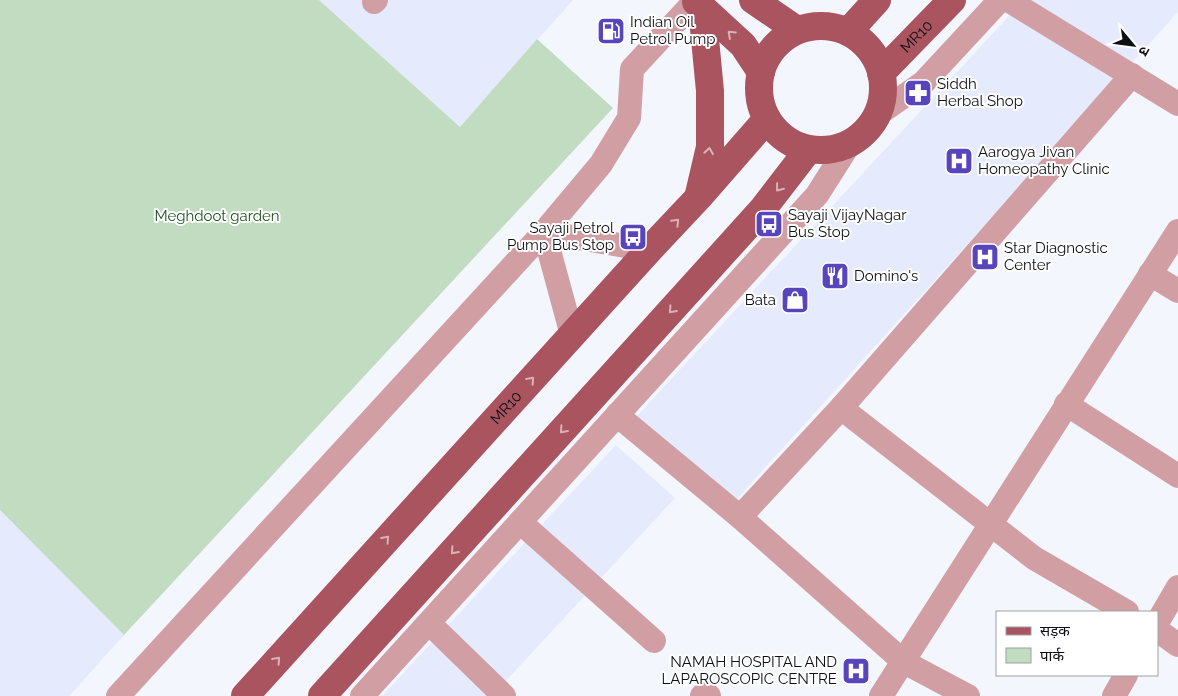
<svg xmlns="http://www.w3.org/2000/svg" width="1178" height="696" font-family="Raleway,'Noto Sans Devanagari',sans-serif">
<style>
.built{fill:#e6eafd}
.green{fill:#c1dcc1}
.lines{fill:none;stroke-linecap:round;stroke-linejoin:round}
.minor{stroke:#d19fa3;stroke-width:24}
.major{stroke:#a9545e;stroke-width:28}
.oneway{stroke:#d8b2b7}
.labels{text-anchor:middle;stroke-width:4;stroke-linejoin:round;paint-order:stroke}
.poi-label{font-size:15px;fill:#0e0f13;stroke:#fff;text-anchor:start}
.street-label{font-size:15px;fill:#0e0f13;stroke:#fff}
.park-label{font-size:15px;fill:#1b531f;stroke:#fff}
</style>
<rect width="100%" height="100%" fill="#f4f6fd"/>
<!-- built -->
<g class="built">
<polygon points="319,0 573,0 460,127"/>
<polygon points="1024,0 1178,0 1178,12 734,502 634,419"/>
<polygon points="616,445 675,498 492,696 382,696"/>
<polygon points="0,510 124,635 69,696 0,696"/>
</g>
<!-- green -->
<polygon class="green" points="0,0 319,0 460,127 537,39 613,108 124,635 0,510"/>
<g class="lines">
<!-- minor -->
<g class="minor">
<polyline points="1008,0 1178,104"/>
<polyline points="374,2 376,0"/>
<polyline points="877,115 924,82 1000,0"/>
<polyline points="1150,274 1178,291"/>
<polyline points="572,335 544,232 649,250"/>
<polyline points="1066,404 1178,476"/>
<polyline points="841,408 1034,558 1127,612"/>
<polyline points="617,415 740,517 904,662 968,696"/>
<polyline points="740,517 841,408 1132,75"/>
<polyline points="520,522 654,641"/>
<polyline points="429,623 504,696"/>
<polyline points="1157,623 1178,587"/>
<polyline points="1157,630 1178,645"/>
<polyline points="118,696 544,232 601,164 629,118 632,69 695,1"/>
<polyline points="362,696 817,195 850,143"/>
<polyline points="702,696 705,693 709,696"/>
<polyline points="881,696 1178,231"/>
<polyline points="1114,696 1126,675"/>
</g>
<!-- major -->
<g class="major">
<polyline points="753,0 797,30"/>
<polyline points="696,2 743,45 761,72"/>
<circle cx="821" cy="88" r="62"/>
<polyline points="848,32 877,0"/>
<path id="s1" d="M 881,73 L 952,0"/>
<polyline points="699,194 710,147 710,91 702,8"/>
<path id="s2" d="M 245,696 L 649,250 L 698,198 L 767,119"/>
<polyline points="322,696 762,210 809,149"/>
</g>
</g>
<!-- one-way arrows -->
<defs><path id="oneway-chevron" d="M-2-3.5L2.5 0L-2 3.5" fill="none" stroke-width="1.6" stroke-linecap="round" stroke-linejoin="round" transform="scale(1.25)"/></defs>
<g class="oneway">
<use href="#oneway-chevron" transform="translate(731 34) rotate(-137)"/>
<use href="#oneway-chevron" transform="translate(709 151) rotate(-81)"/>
<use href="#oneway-chevron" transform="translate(779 188) rotate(128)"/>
<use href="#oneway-chevron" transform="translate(676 222) rotate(-46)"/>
<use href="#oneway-chevron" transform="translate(672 310) rotate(132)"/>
<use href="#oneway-chevron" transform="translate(531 380) rotate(-48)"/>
<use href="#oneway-chevron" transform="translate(563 430) rotate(132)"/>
<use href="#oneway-chevron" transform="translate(386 539) rotate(-48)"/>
<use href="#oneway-chevron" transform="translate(454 551) rotate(132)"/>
<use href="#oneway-chevron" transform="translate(277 660) rotate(-48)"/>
</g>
<!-- icons -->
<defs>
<symbol id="fuel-square" viewBox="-11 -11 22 22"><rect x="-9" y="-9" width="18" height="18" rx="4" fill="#5845bd" stroke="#fff"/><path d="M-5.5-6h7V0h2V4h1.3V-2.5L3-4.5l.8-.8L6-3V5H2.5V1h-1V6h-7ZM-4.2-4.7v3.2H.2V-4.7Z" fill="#fff"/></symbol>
<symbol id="pharmacy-square" viewBox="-11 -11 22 22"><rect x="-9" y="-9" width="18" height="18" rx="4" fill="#5845bd" stroke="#fff"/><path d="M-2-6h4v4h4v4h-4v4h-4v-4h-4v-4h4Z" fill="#fff"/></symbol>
<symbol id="hospital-square" viewBox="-11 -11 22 22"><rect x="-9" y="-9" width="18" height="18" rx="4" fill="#5845bd" stroke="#fff"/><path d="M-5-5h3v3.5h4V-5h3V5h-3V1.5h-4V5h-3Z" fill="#fff"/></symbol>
<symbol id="bus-square" viewBox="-11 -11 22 22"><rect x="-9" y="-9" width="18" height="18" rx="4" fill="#5845bd" stroke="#fff"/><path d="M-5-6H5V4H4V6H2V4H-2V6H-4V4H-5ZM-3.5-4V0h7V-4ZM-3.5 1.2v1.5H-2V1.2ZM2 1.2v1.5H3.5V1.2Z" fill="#fff"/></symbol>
<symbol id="restaurant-square" viewBox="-11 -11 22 22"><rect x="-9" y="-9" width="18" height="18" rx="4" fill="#5845bd" stroke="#fff"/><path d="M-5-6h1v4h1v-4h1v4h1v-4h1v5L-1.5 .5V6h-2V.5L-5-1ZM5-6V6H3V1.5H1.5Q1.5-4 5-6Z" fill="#fff"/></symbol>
<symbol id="shop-square" viewBox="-11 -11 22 22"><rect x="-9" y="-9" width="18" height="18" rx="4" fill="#5845bd" stroke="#fff"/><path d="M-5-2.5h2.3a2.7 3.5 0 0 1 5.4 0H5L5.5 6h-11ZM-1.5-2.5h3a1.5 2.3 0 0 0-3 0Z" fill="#fff"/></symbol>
</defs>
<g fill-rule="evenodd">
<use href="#fuel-square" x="595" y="15" width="32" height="32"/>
<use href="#pharmacy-square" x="902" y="77" width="32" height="32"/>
<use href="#hospital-square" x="943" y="145" width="32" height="32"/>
<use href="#bus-square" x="753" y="208" width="32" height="32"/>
<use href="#bus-square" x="617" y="221" width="32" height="32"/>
<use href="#hospital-square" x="969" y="241" width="32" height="32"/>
<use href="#restaurant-square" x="819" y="260" width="32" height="32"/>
<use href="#shop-square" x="779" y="284" width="32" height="32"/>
<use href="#hospital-square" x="840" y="655" width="32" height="32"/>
</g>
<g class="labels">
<!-- poi labels -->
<g class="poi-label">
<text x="630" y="27">Indian Oil<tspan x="630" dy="17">Petrol Pump</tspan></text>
<text x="937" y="89">Siddh<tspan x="937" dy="17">Herbal Shop</tspan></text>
<text x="978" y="157">Aarogya Jivan<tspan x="978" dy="17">Homeopathy Clinic</tspan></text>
<text x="788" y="220">Sayaji VijayNagar<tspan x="788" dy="17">Bus Stop</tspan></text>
<text x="614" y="233" text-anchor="end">Sayaji Petrol<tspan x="614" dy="17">Pump Bus Stop</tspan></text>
<text x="1004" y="253">Star Diagnostic<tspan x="1004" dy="17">Center</tspan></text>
<text x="854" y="281">Domino's</text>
<text x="776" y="305" text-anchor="end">Bata</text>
<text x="837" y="667" text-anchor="end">NAMAH HOSPITAL AND<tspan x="837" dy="17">LAPAROSCOPIC CENTRE</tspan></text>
</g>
<!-- street labels -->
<g class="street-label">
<text dy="5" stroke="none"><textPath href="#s1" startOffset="51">MR10</textPath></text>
<text dy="5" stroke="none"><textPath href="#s2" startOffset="389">MR10</textPath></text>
</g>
<!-- park labels -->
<g class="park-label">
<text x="217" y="221">Meghdoot garden</text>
</g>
</g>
<!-- legend -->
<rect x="996" y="611" width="162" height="65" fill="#ffffff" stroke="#9f9fa1"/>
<rect x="1006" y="627" width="25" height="8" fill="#a9545e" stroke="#9f9fa1"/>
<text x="1040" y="636" font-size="15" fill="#0e0f13">सड़क</text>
<rect x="1006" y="648" width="25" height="15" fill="#c1dcc1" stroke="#9f9fa1"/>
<text x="1040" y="661" font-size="15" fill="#0e0f13">पार्क</text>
<!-- north arrow -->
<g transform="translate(1133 45) rotate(119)" stroke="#ffffff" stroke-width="4" paint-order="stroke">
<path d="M0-4L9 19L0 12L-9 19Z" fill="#0e0f13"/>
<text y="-8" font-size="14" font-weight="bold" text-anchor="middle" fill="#0e0f13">उ</text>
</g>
</svg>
